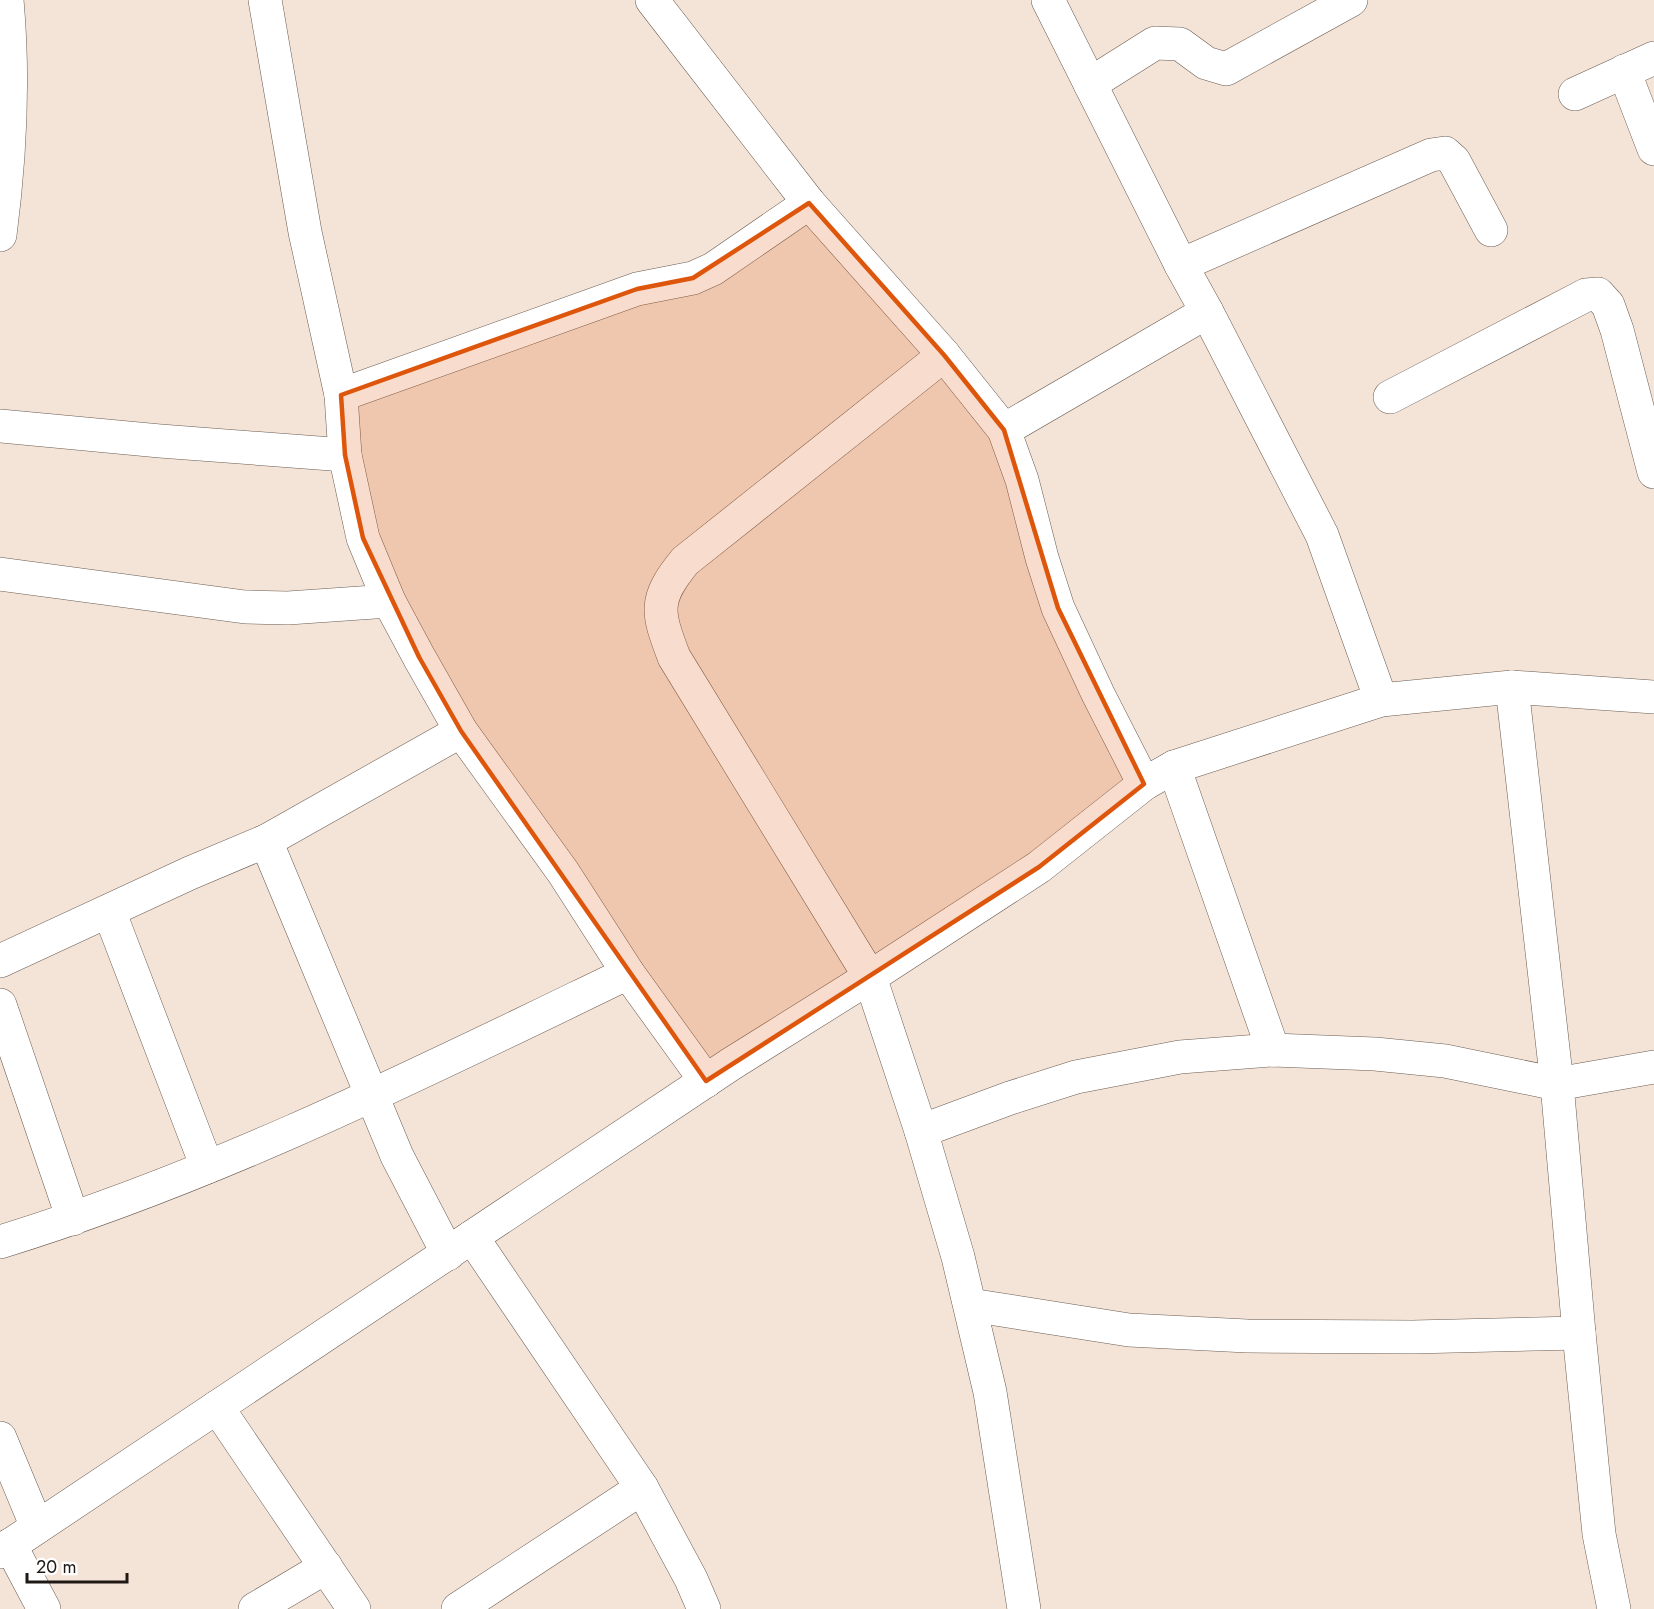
<svg xmlns="http://www.w3.org/2000/svg" width="1654" height="1609" font-family="Jost,sans-serif">
<style>
.lines{fill:none;stroke-linecap:round;stroke-linejoin:round}
.minor-casing{stroke:#6b5d52;stroke-width:34}
.minor{stroke:#fff;stroke-width:33}
.marked{fill:#de560c;fill-opacity:0.2;stroke:#de560c;stroke-width:4.5;stroke-linejoin:round}
</style>
<rect width="100%" height="100%" fill="#f4e3d7"/>
<g class="lines">
<defs>
<g id="minor">
<polyline points="265,0 305,232 341,395 345,455 363,538 389,601 419,657 461,731 563,872 628,973 706,1081"/>
<polyline points="652,0 809,203 944,355 1004,430 1022,480 1042,558 1058,608 1098,694 1144,784"/>
<polyline points="1048,0 1181,265 1207,312 1322,535 1381,700"/>
<polyline points="1624,71 1654,149"/>
<polyline points="1090,84 1155,43 1180,44 1206,63 1226,69 1351,0"/>
<polyline points="1575,94 1654,58"/>
<path d="M 0,235 C 10,159 14,77 7,0"/>
<polyline points="1181,265 1431,155 1445,153 1454,161 1491,230"/>
<path d="M 944,355 L 685,561 C 653,600 657,612 674,657 L 870,977 L 921,1131 L 958,1257 L 990,1392 L 1024,1609"/>
<polyline points="341,395 637,289 693,278 713,269 809,203"/>
<polyline points="1390,397 1586,295 1598,294 1608,305 1617,330 1654,472"/>
<polyline points="0,426 160,441 345,455"/>
<polyline points="1004,430 1207,312"/>
<polyline points="0,574 245,607 288,608 389,601"/>
<polyline points="1512,687 1557,1084 1579,1333 1599,1534 1614,1609"/>
<polyline points="1174,767 1273,1050"/>
<polyline points="266,841 397,1156 448,1254"/>
<polyline points="109,911 207,1167"/>
<polyline points="0,961 190,873 266,841 461,731"/>
<polyline points="0,1005 73,1219"/>
<polyline points="921,1131 1010,1098 1076,1077 1180,1057 1273,1050 1375,1054 1445,1061 1557,1084 1654,1067"/>
<polyline points="472,1237 642,1488 691,1579 704,1609"/>
<path d="M 0,1242 C 218,1175 423,1072 628,973"/>
<polyline points="970,1305 1129,1330 1247,1336 1413,1337 1579,1333"/>
<polyline points="217,1407 354,1609"/>
<polyline points="0,1438 37,1527"/>
<polyline points="10,1545 44,1609"/>
<polyline points="0,1552 731,1064 870,977 1039,867 1144,784 1174,767 1381,700 1512,687 1654,697"/>
<polyline points="255,1609 326,1567"/>
<polyline points="458,1609 642,1488"/>
</g>
</defs>
<!-- minor casing -->
<use href="#minor" class="minor-casing"/>
<!-- minor -->
<use href="#minor" class="minor"/>
</g>
<!-- marked area -->
<path class="marked" d="M 809,203 L 944,355 L 1004,430 L 1058,608 L 1144,784 L 1039,867 L 706,1081 L 461,731 L 419,657 L 363,538 L 345,455 L 341,395 L 637,289 L 693,278 Z"/>
<!-- scale -->
<path d="M27 1573v9h100v-9" fill="none" stroke="#1e1915" stroke-width="3"/>
<text x="36" y="1573" font-size="18" fill="#1e1915" stroke="#ffffff" stroke-width="4.5" paint-order="stroke">20 m</text>
</svg>
